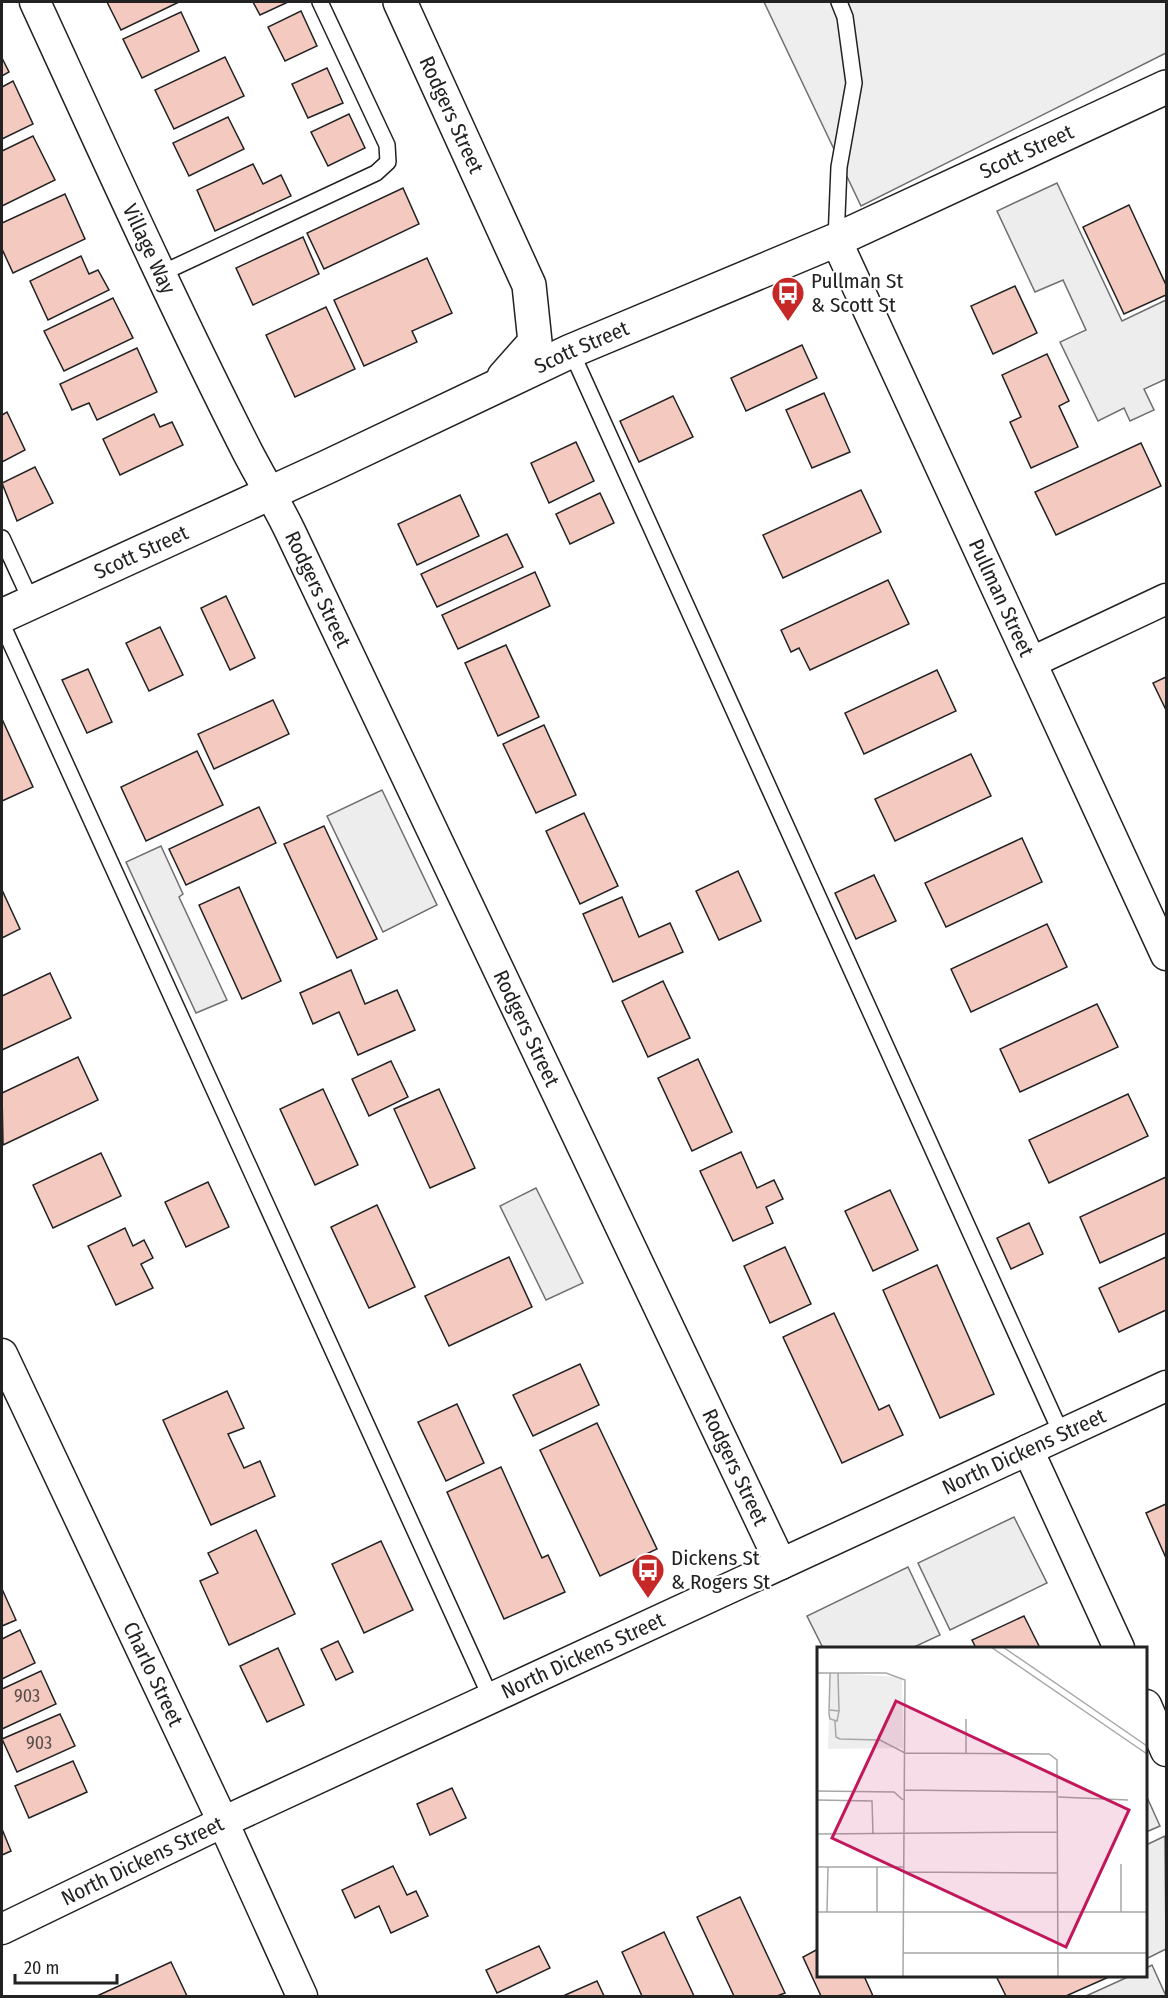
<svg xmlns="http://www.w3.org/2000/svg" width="1168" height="1998" font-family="'Fira Sans Condensed',sans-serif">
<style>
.green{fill:#eee;stroke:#6f6f6f;stroke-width:1.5}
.parking{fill:#ededed;stroke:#6f6f6f;stroke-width:1.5}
.building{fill:#f3c9c0;stroke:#222;stroke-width:1.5}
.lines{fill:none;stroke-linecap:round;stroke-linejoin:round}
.service-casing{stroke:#222;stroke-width:18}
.minor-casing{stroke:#222;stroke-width:33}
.tertiary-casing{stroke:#222;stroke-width:36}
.service{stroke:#fff;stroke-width:15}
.minor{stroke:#fff;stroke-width:30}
.tertiary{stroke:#fff;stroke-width:33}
.labels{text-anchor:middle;stroke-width:4.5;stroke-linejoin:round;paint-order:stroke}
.number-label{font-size:18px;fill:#564c4a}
.street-label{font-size:21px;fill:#222;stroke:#fff}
.poi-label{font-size:21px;fill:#222;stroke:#fff;text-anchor:start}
.inset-road{fill:none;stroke:#a7a7a7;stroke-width:1.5}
.view{fill:#c2185b;fill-opacity:0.15;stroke:#c2185b;stroke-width:3}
.inset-edge{fill:none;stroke:#222;stroke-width:3}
</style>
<rect width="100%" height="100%" fill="#fff"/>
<!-- green -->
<polygon class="green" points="764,2 1166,2 1166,53 861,206"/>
<!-- parking -->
<g class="parking">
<polygon points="1057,183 1122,321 1166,300 1166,379 1144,389 1154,410 1130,421 1124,408 1098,421 1060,342 1086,330 1063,280 1035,292 997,211"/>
<polygon points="382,790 437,905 383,932 327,816"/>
<polygon points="161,846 183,894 179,897 227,1000 196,1013 126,862"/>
<polygon points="536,1188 583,1283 546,1300 500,1206"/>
<polygon points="1014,1517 1047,1583 950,1630 918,1563"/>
<polygon points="908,1567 940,1635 912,1648 823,1648 807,1616"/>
<polygon points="1146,1795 1160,1826 1146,1832"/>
<polygon points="1165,1836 1166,1949 1146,1959 1146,1845"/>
<polygon points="1152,1965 1166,1996 1086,1996 1130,1976 1146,1976 1146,1968"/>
</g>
<!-- building -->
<g class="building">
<polygon points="107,2 179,2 121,30"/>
<polygon points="253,2 288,2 260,15"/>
<polygon points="301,11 317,46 285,61 268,27"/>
<polygon points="181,12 199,51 142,78 123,39"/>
<polygon points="225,57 244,96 174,129 155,90"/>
<polygon points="2,58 9,72 2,76"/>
<polygon points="327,68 343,103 308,118 292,84"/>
<polygon points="13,81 33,124 2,139 2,87"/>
<polygon points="349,114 365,148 328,166 311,132"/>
<polygon points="228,117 244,149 189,176 173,143"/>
<polygon points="33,136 55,180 2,206 2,151"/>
<polygon points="253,164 263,184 281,175 291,196 215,231 197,190"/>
<polygon points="403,188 419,224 324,269 307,233"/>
<polygon points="65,194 85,239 13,273 2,249 2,223"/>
<polygon points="1129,205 1166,285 1166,295 1124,314 1083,227"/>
<polygon points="303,237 319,274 253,305 236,268"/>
<polygon points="81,256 89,274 98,270 109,290 48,320 30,281"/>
<polygon points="427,258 452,313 412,331 417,342 364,366 334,300"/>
<polygon points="1015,286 1037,333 993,354 971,306"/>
<polygon points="113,298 133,338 64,371 44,331"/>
<polygon points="326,307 355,369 295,397 266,335"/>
<polygon points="802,345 817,378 746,411 731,378"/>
<polygon points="137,348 157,392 97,420 89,403 72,410 60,384"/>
<polygon points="1047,354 1069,401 1059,406 1078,447 1031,468 1010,422 1021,417 1002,375"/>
<polygon points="824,393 850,452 812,468 786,410"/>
<polygon points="673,396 693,437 639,462 620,421"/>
<polygon points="7,412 25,450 2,462 2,415"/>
<polygon points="154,414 160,427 172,422 183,445 120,475 103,439"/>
<polygon points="576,442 594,481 549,503 531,463"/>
<polygon points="1141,443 1161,486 1056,535 1035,492"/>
<polygon points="35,467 53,503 17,521 2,483"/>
<polygon points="861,490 881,532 783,578 763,535"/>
<polygon points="600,493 614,523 570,544 556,514"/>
<polygon points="460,495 479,536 417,565 398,524"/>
<polygon points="507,534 523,567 437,607 421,574"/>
<polygon points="535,572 550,606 458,649 442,615"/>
<polygon points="888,580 909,624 810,670 799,648 791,652 781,630"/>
<polygon points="226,596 255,658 230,670 201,608"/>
<polygon points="160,627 183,675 149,691 126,643"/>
<polygon points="506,645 539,717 498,736 465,663"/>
<polygon points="88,669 112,722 87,733 62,680"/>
<polygon points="937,670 956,711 864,754 845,713"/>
<polygon points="1166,677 1166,710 1153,683"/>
<polygon points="273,700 289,734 214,769 198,734"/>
<polygon points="2,719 33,787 2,801"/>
<polygon points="544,725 576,795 536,813 503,744"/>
<polygon points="197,751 223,805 146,841 121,787"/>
<polygon points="971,754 991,796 895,841 875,799"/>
<polygon points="259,807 276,843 186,885 169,849"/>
<polygon points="584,813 618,886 580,904 546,831"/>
<polygon points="324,826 377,939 337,958 284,844"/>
<polygon points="1022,838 1042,882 946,927 925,883"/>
<polygon points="738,871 761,921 719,940 696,891"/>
<polygon points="874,875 896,921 856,939 835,893"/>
<polygon points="239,887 281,981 242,999 199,905"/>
<polygon points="2,890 20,929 2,938"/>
<polygon points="622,897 639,937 670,923 683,952 613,982 583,914"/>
<polygon points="1047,924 1067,967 971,1012 951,969"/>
<polygon points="351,970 365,1004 397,990 415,1030 358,1055 339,1012 313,1024 300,993"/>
<polygon points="50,973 71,1018 2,1050 2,996"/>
<polygon points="663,981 690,1038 648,1057 622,1001"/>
<polygon points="1097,1004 1118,1047 1020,1092 1000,1049"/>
<polygon points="78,1057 98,1100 3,1145 2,1093"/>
<polygon points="698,1059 732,1132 692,1151 658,1078"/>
<polygon points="391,1061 408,1097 369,1116 352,1079"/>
<polygon points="323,1089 358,1165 315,1185 280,1109"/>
<polygon points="439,1089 475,1168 430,1188 394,1109"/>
<polygon points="1128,1094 1148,1136 1049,1183 1029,1140"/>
<polygon points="741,1152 757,1188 774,1180 783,1199 766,1207 773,1223 733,1241 700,1171"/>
<polygon points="101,1153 121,1196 53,1228 33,1185"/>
<polygon points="1166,1177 1166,1233 1100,1263 1080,1217"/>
<polygon points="208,1182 229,1227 186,1247 165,1202"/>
<polygon points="890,1190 918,1250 873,1271 845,1211"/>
<polygon points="377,1205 415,1287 369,1308 331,1227"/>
<polygon points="1029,1223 1043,1254 1011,1269 997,1238"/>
<polygon points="125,1228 133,1246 144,1240 153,1258 141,1264 153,1288 116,1305 88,1246"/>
<polygon points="785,1247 811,1304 770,1323 744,1266"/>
<polygon points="509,1257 532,1307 449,1346 425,1296"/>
<polygon points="1166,1257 1166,1310 1119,1332 1099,1288"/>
<polygon points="937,1265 994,1394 940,1418 883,1290"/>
<polygon points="834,1313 879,1410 889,1405 903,1435 842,1463 783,1337"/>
<polygon points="580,1364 599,1405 533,1436 513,1395"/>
<polygon points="227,1391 244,1428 228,1434 244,1468 260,1461 275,1496 211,1525 163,1420"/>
<polygon points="457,1404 484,1463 446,1481 418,1422"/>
<polygon points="597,1423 657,1549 600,1576 540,1450"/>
<polygon points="501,1467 542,1558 548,1555 565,1592 504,1619 447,1492"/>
<polygon points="1166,1504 1166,1558 1146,1513"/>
<polygon points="256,1530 295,1614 229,1645 200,1581 218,1573 208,1553"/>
<polygon points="381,1541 413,1610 364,1633 332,1564"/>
<polygon points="2,1589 16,1620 2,1626"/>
<polygon points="1024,1616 1040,1648 976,1648 972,1640"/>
<polygon points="20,1630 35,1663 2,1679 2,1639"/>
<polygon points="338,1641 353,1672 336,1680 321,1649"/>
<polygon points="278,1648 304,1705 267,1722 240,1666"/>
<polygon points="41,1671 56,1704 2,1729 2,1689"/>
<polygon points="60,1714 75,1746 17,1772 2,1739"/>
<polygon points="73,1761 87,1792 29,1818 15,1786"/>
<polygon points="452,1788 466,1818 430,1835 417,1804"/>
<polygon points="2,1829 11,1851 2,1855"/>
<polygon points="393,1866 407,1895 416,1891 428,1916 391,1933 379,1906 355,1918 342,1890"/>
<polygon points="740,1897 785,1993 777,1996 734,1996 697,1917"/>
<polygon points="664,1932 694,1996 642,1996 622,1952"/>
<polygon points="539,1946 550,1968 497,1993 486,1970"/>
<polygon points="818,1949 818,1976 864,1976 873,1996 821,1996 803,1957"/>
<polygon points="171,1962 187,1996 97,1996"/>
<polygon points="996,1976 1111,1976 1066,1996 1006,1996"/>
<polygon points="597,1981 604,1996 563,1996"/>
</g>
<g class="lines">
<defs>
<g id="service">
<polyline points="836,240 839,167 854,83 845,17 839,2"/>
<polyline points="160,274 376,173 388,162 387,145 320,2"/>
<polyline points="571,351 1062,1435"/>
<polyline points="2,538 32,603"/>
<polyline points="2,624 491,1698"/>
</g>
<g id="minor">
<path id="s1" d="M 35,2 C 104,152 172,303 247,451 C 261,478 277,504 290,531 L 781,1564"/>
<path id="s2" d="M 836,240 L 1166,955"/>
<polyline points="1032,662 1166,599"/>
<path id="s3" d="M 2,1354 L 223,1822 L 302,1996"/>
<polyline points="1028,1450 1119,1648"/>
<polyline points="1146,1705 1166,1751"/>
<path id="s4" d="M 2,1929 L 223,1822 L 1166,1386"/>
</g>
<g id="tertiary">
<path id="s5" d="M 400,2 L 529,285 L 535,342 L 504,377"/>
<path id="s6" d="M 2,616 L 327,467 L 571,351 L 836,240 L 1166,87"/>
</g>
</defs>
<!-- service casing -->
<use href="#service" class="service-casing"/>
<!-- minor casing -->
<use href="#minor" class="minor-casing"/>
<!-- tertiary casing -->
<use href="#tertiary" class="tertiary-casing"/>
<!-- service -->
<use href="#service" class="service"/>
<!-- minor -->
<use href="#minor" class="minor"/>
<!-- tertiary -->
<use href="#tertiary" class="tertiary"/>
</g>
<!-- icons -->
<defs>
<symbol id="bus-pin" viewBox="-11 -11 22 30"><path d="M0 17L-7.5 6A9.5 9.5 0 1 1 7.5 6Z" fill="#c62828" stroke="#fff"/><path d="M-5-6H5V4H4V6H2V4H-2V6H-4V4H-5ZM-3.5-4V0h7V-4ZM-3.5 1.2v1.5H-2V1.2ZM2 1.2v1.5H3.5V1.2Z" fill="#fff"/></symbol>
</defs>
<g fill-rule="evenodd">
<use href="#bus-pin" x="769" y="274" width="38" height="52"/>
<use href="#bus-pin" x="629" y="1551" width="38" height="52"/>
</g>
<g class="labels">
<!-- number labels -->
<g class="number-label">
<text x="27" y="1702">903</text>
<text x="39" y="1749">903</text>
</g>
<!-- street labels -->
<g class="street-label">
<text dy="7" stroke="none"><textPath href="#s5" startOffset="124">Rodgers Street</textPath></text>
<text dy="7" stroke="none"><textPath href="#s6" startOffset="1125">Scott Street</textPath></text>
<text dy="7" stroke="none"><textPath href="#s1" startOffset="272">Village Way</textPath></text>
<text dy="7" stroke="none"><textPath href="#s6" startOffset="639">Scott Street</textPath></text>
<text dy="7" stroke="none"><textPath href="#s6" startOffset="153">Scott Street</textPath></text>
<text dy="7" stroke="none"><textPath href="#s1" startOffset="652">Rodgers Street</textPath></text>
<text dy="7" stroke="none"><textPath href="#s2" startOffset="394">Pullman Street</textPath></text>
<text dy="7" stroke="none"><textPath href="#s1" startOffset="1138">Rodgers Street</textPath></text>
<text dy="7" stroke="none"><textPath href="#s4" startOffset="1128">North Dickens Street</textPath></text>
<text dy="7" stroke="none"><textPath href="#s1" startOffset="1624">Rodgers Street</textPath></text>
<text dy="7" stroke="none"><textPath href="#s4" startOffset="642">North Dickens Street</textPath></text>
<text dy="7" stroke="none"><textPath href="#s3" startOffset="354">Charlo Street</textPath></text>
<text dy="7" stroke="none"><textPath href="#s4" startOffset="156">North Dickens Street</textPath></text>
</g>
<!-- poi labels -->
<g class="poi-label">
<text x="811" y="288">Pullman St<tspan x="811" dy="24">&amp; Scott St</tspan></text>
<text x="671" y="1565">Dickens St<tspan x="671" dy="24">&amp; Rogers St</tspan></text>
</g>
</g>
<!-- overview -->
<g transform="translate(817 1647)">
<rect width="330" height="330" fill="#fff"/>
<path d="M 13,26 L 85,30 L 86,101 L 11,102 Z" fill="#eee"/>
<path class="inset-road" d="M 174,0 L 330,107M 186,0 L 330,99M 0,26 L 69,26 L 88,33 L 86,330M 21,26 L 22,64M 13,63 L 22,64 L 20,74 L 13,72 L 12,67 L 13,26M 149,72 L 149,106M 18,74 L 19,90 L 23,92 L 63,93 L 88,106 L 232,107 L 240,113 L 241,330M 87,143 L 241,145M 0,144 L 77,145 L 86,153M 241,150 L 311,153M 0,153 L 55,154 L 56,187M 0,187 L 240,185M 304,217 L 304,265M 0,220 L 87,220M 60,220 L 60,265M 87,225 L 240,226M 0,265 L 330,265M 10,265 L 11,220M 86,306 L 330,306"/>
<path class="view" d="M 79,54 L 312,163 L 249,300 L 15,191 Z"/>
<rect width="330" height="330" class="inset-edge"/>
</g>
<!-- border -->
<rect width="1168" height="1998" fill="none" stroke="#222222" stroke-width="6"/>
<!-- scale -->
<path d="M15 1974v9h102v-9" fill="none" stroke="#222222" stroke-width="3"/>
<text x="24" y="1974" font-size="18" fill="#222222" stroke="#ffffff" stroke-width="4.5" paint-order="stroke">20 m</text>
</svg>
